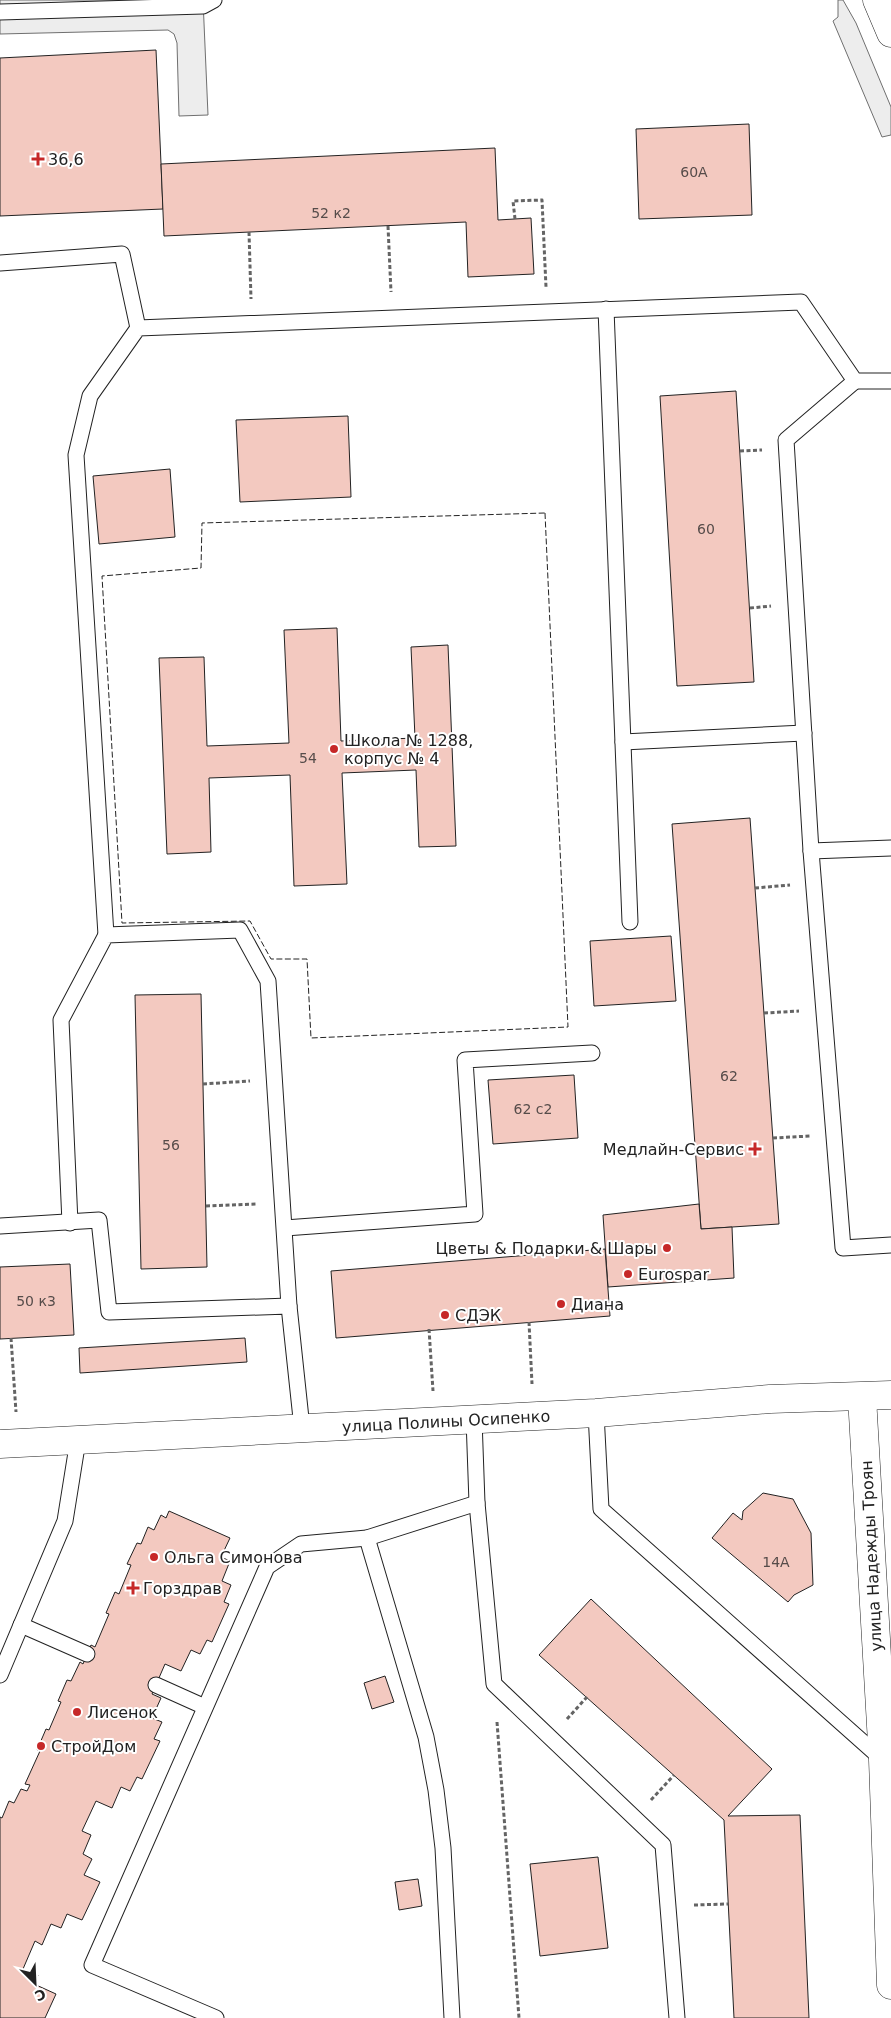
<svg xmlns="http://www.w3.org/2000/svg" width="891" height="2018" font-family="'DejaVu Sans',sans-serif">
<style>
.parking{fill:#ededed;stroke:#6f6f6f}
.building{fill:#f3c9c0;stroke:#222}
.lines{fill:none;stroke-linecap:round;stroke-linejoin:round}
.lane-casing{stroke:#222;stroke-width:17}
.street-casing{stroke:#222;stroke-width:29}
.path{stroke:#646464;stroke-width:3;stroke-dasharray:4 2.5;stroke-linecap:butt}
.lane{stroke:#fff;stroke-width:15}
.street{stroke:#fff;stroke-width:28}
.fence{stroke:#222;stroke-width:1;stroke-dasharray:6 2.5;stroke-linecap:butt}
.poi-dot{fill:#c62828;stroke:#fff;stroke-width:2}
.labels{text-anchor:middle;stroke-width:4;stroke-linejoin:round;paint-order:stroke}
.number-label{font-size:14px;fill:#564c4a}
.poi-label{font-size:16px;fill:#222;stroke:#fff;text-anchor:start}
.street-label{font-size:16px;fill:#222;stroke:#fff}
</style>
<rect width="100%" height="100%" fill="#fff"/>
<!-- parking -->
<g class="parking">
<polygon points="0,0 203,0 208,115 179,116 177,43 174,34 168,30 0,34"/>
<polygon points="838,0 843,0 856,23 891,107 891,135 882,137 833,21 838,17"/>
</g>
<!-- building -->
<g class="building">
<polygon points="156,50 163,209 0,216 0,58"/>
<polygon points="749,124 752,215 639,219 636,129"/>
<polygon points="495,148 498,220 531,218 534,274 468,277 466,222 164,236 161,164"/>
<polygon points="736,391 754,682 677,686 660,396"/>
<polygon points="348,416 351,497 240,502 236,420"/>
<polygon points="170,469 175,537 99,544 93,476"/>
<polygon points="337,628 341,741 415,738 411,647 448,645 456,846 419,847 416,770 342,773 347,884 294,886 290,775 209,778 211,852 167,854 159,658 204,657 207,746 289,743 284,630"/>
<polygon points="750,818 779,1224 701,1229 672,824"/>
<polygon points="671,936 676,1001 594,1006 590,941"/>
<polygon points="201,994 207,1267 141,1269 135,995"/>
<polygon points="574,1075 578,1138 493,1144 488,1080"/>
<polygon points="699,1204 701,1229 732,1227 734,1278 608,1287 603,1215"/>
<polygon points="605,1249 610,1316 336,1338 331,1271"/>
<polygon points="70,1264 74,1335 0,1339 0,1267"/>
<polygon points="245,1338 247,1362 80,1373 79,1348"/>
<polygon points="763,1493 793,1499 811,1533 813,1585 794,1595 788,1602 712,1538 733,1513 742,1520 743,1511"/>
<polygon points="169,1511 230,1538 221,1557 230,1561 222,1581 231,1585 224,1602 229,1604 212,1642 207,1640 200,1654 191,1650 181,1671 165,1664 152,1694 161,1698 152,1718 162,1722 154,1739 160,1741 142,1779 137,1777 130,1791 121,1787 112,1808 96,1801 82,1831 91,1835 83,1854 92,1859 84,1875 100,1882 82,1920 67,1914 61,1928 51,1924 42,1945 35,1941 23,1969 38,1975 34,1984 56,1994 45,2018 0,2018 0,1817 2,1818 9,1801 14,1803 21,1789 27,1791 30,1785 25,1784 40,1751 37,1750 46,1729 49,1730 61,1702 58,1701 67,1680 71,1681 80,1662 83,1664 91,1645 95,1647 109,1614 106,1613 115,1592 119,1594 131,1565 127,1564 137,1543 141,1544 148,1527 154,1530 161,1515 166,1518"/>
<polygon points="591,1599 772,1769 728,1816 800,1815 809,2018 734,2018 724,1820 539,1655"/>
<polygon points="385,1676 394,1702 372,1709 364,1683"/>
<polygon points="598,1857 608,1948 540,1956 530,1864"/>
<polygon points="418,1879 422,1906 399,1910 395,1882"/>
</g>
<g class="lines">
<defs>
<g id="lane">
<polyline points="0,12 203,6 214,0"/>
<polyline points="0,263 122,254 138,328"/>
<polyline points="606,309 630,922"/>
<polyline points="623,742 804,733"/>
<polyline points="891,848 811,851 843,1248 891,1245"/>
<polyline points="811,851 786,440 855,381"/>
<polyline points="106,935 76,455 90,396 138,328 801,302 855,381 891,381"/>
<polyline points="70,1223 61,1020 106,935 240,930 268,981 289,1306"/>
<polyline points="0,1226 99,1220 109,1312 289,1306 302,1428"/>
<polyline points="285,1228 475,1214 465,1060 592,1053"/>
<polyline points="596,1413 601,1509 883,1760"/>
<polyline points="474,1419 477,1503 494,1684 663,1845 677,2018"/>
<polyline points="367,1538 426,1737 436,1790 443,1848 452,2018"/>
<polyline points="21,1625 87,1654"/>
<polyline points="0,1675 65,1521 78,1440"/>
<polyline points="156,1685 205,1707"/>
<polyline points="216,2018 92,1965 267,1567 301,1544 367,1538 477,1503"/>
</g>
<g id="street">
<polyline points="877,0 891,33"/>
<polyline points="862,1397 883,1760 891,1985"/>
<polyline points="0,1444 596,1413 770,1399 891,1395"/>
</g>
</defs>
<!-- lane casing -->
<use href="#lane" class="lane-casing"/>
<!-- street casing -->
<use href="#street" class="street-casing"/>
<!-- path -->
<g class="path">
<polyline points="515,219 513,201 542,200 546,287"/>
<polyline points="388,226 391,292"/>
<polyline points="249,232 251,299"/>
<polyline points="740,451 762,450"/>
<polyline points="750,608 771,606"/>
<polyline points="755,888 790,885"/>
<polyline points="764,1013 799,1011"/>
<polyline points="203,1084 250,1081"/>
<polyline points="773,1138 810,1136"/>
<polyline points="206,1206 257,1204"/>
<polyline points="529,1322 532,1384"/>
<polyline points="429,1329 433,1391"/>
<polyline points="11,1338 16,1412"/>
<polyline points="567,1719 587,1697"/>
<polyline points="497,1722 519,2018"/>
<polyline points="651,1800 674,1775"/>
<polyline points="694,1905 728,1904"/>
</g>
<!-- lane -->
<use href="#lane" class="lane"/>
<!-- street -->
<use href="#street" class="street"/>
<!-- fence -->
<polygon class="fence" points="545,513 568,1027 311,1038 307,959 271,959 250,921 122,923 102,576 201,568 202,523"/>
</g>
<!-- markers -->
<g class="poi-dot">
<path d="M35.5 151.5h5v5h5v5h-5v5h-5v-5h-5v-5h5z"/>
<circle cx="334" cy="749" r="5"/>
<path d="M752.5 1141.5h5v5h5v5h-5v5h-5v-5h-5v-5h5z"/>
<circle cx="667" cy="1248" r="5"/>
<circle cx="628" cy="1274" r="5"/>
<circle cx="561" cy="1304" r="5"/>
<circle cx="445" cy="1315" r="5"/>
<circle cx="154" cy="1557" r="5"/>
<path d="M130.5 1580.5h5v5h5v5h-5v5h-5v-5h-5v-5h5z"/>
<circle cx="77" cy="1712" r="5"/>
<circle cx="41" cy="1746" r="5"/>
</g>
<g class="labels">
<!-- number labels -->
<g class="number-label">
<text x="694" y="177">60А</text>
<text x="331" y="218">52 к2</text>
<text x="706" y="534">60</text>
<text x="308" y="763">54</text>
<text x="729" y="1081">62</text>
<text x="533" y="1114">62 с2</text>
<text x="171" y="1150">56</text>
<text x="36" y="1306">50 к3</text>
<text x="776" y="1567">14А</text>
</g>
<!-- poi labels -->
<g class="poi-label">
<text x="48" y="165">36,6</text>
<text x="344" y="746">Школа № 1288,<tspan x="344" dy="18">корпус № 4</tspan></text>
<text x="744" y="1155" text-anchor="end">Медлайн-Сервис</text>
<text x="657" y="1254" text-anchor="end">Цветы &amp; Подарки &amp; Шары</text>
<text x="638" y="1280">Eurospar</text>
<text x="571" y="1310">Диана</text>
<text x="455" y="1321">СДЭК</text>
<text x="164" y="1563">Ольга Симонова</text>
<text x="143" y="1594">Горздрав</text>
<text x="87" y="1718">Лисенок</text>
<text x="51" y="1752">СтройДом</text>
</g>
<!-- street labels -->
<g class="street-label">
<text transform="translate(446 1421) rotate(-3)" y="6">улица Полины Осипенко</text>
<text transform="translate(871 1556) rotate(-93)" y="6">улица Надежды Троян</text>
</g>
</g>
<!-- north arrow -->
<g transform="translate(35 1983) rotate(156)" stroke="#ffffff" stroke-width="4" paint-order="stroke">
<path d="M0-4L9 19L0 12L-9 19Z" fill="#222222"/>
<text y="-8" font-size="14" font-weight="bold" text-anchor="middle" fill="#222222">С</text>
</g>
</svg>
